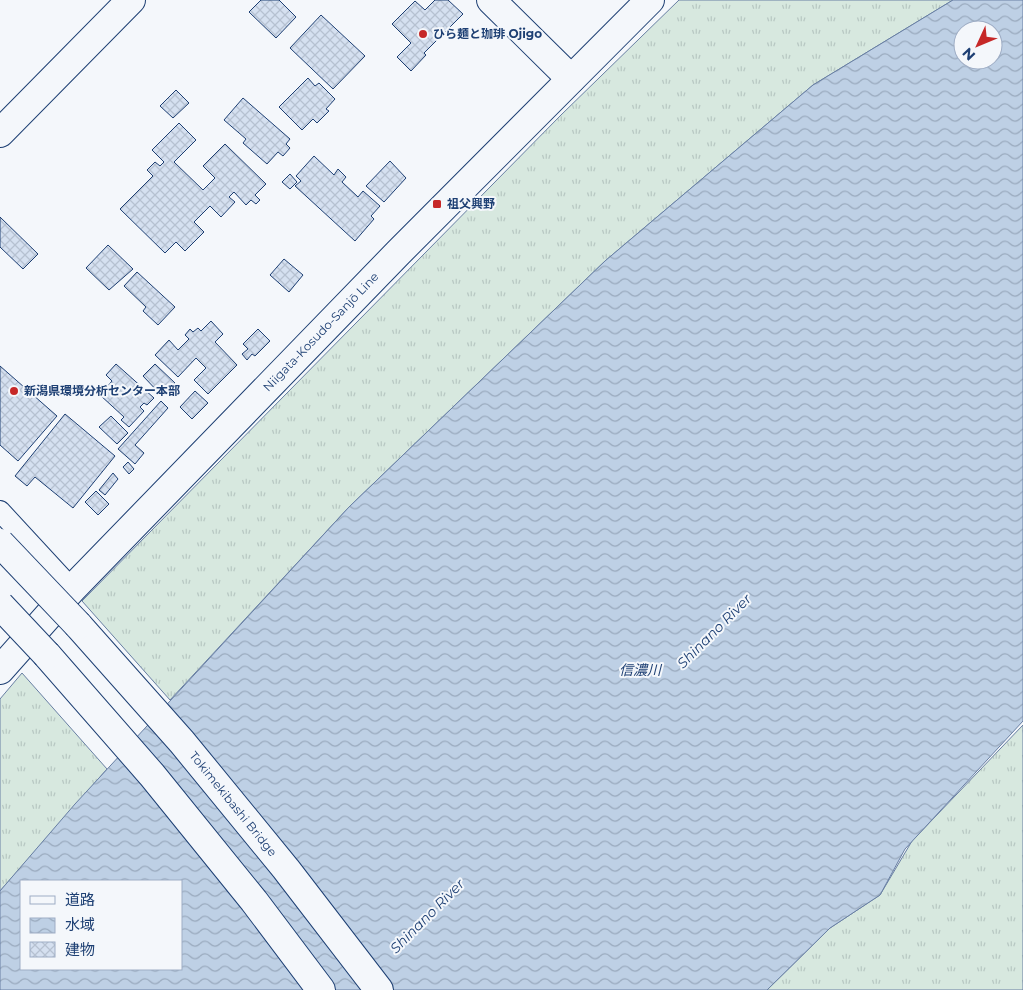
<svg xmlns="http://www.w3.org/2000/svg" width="1023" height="990" font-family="Montserrat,'Noto Sans JP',sans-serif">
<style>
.grass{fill:url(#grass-tufts);stroke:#687fa3}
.water{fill:url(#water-waves);stroke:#687fa3;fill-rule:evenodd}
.building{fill:url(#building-cross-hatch);stroke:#1d3f73}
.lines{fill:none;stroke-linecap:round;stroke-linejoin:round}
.street-casing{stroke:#1d3f73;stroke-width:22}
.secondary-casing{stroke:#1d3f73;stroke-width:30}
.primary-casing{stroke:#1d3f73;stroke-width:30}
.highway-casing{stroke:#1d3f73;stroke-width:30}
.street{stroke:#f4f7fb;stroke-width:20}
.secondary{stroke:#f4f7fb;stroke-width:28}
.primary{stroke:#f4f7fb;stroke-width:28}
.highway{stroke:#f4f7fb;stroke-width:28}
.highway-bridge-casing{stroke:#1d3f73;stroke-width:30;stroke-linecap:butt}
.highway-bridge{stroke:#f4f7fb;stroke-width:28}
.poi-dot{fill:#c62828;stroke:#f4f7fb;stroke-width:2}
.labels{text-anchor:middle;stroke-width:4;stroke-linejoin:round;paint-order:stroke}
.poi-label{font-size:12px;font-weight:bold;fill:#1d3f73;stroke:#f4f7fb;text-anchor:start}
.street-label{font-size:12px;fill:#1d3f73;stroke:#f4f7fb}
.water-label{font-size:14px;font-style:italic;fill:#1d3f73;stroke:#f4f7fb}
</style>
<defs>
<pattern id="grass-tufts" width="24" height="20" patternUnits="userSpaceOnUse" patternTransform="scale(1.25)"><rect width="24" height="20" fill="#d7e8df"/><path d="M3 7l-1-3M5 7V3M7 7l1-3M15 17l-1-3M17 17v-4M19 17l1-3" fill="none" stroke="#b8c8c3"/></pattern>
<pattern id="water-waves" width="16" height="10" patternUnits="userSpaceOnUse" patternTransform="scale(1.25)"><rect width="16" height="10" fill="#bed0e5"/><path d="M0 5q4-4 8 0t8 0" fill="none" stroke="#9aaabe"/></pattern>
<pattern id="building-cross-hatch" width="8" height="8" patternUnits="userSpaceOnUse" patternTransform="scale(1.25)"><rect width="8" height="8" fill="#d5e0f0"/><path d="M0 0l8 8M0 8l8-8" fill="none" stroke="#b6c1d1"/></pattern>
</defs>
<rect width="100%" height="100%" fill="#f4f7fb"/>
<!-- grass -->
<g class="grass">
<polygon points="679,0 953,0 813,85 605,261 349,507 170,700 82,601 561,115"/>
<polygon points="22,673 107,769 0,891 0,699"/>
<polygon points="1023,725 1023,990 767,990 830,928 880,895 912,841"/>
</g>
<!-- water -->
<path class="water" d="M 953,0 L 1023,0 L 1023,721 L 905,849 L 880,895 L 830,928 L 767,990 L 0,990 L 0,891 L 75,804 L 349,507 L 605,261 L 813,85 ZM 963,30 L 993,30 L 993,60 L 963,60 ZM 21,881 L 181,881 L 181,969 L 21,969 Z"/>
<!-- building -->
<g class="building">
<polygon points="261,0 279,0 296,17 276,38 249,12"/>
<polygon points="435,0 448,0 463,14 424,53 426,55 411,71 397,57 411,43 392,24 415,1 425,10"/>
<polygon points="321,15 365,56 333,89 290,48"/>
<polygon points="308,78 315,86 319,83 335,99 326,109 329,111 317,123 313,119 302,130 279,107"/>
<polygon points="176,90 189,103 173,118 160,106"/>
<polygon points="243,98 290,139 286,144 290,148 283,156 278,152 267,164 243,143 246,139 224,120"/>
<polygon points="179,123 196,140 174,162 203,190 215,178 203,166 225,144 266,184 255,195 260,200 256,204 251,200 246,205 234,192 229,197 235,202 221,217 210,206 194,222 204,232 185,251 176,242 165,253 120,209 153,176 147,170 155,162 160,166 164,162 152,150"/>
<polygon points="314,156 334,175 338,169 346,177 342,182 358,197 363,191 380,206 371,216 374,219 355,241 295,186 301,181 296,176"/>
<polygon points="390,161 406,178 384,202 366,186"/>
<polygon points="290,174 297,182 290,189 282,182"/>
<polygon points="0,217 38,254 23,269 0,247"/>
<polygon points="108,245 133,269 109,290 86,268"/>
<polygon points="284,259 303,275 289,292 270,275"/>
<polygon points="137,272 175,307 158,325 143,311 146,307 124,286"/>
<polygon points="211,321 223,334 215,342 237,365 208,394 194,380 206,368 196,358 178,377 155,355 169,340 178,350 189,339 185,335 190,329 193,332 198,328 201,331"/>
<polygon points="258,329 270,341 255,356 252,354 247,360 242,354 248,349 243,344"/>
<polygon points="116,364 154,398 147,405 144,403 140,407 144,411 129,427 121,420 124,417 100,395 112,381 106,375"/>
<polygon points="155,364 175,383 162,396 143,376"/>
<polygon points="0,366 57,416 18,461 0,445"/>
<polygon points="195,391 208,403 192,419 180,407"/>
<polygon points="161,401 168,408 135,445 144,453 135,464 118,449"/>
<polygon points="65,414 115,456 73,508 35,477 27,486 15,476"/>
<polygon points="111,416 128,433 117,444 99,427"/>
<polygon points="128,462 134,469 129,474 123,467"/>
<polygon points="113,473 118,479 105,495 99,490"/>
<polygon points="96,491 109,504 98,515 85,502"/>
</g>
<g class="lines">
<defs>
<polyline id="street" points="0,511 72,589"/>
<g id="secondary">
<polyline points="491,0 571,79"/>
<polyline points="0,133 131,0"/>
</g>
<polyline id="primary" points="0,670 72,589 398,253 650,0"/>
<g id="highway">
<polyline points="78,625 182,742 286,869 379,990"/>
<polyline points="47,655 152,775 254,901 321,990"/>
</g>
</defs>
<!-- street casing -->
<use href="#street" class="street-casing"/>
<!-- secondary casing -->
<use href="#secondary" class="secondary-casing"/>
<!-- primary casing -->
<use href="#primary" class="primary-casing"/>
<!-- highway casing -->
<use href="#highway" class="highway-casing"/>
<!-- street -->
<use href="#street" class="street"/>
<!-- secondary -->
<use href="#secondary" class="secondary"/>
<!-- primary -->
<use href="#primary" class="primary"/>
<!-- highway -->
<use href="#highway" class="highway"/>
<defs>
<g id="highway-bridge">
<polyline points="0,543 78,625"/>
<polyline points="0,605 47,655"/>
</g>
</defs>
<!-- highway-bridge casing -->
<use href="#highway-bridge" class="highway-bridge-casing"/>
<!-- highway-bridge -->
<use href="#highway-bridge" class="highway-bridge"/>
</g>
<!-- markers -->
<g class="poi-dot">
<circle cx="423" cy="34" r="5"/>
<rect x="432" y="199" width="10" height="10" rx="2.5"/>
<circle cx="14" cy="391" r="5"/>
</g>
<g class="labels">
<!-- poi labels -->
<g class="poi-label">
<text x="433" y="38">ひら麺と珈琲 Ojigo</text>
<text x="447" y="208">祖父興野</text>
<text x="24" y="395">新潟県環境分析センター本部</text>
</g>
<!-- street labels -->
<g class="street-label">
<text transform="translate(321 332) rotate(-46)" y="4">Niigata-Kosudo-Sanjō Line</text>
<text transform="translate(233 804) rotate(51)" y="4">Tokimekibashi Bridge</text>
</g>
<!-- water labels -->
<g class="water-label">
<text transform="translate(714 631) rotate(-45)" y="5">Shinano River</text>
<text x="640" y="675">信濃川</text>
<text transform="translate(427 916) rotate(-45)" y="5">Shinano River</text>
</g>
</g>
<!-- legend -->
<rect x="20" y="880" width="162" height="90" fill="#f4f7fb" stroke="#9eadc5"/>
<rect x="30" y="896" width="25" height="8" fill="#f4f7fb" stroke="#9eadc5"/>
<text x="65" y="905" font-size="15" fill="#1d3f73">道路</text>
<rect x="30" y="918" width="25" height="15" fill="url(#water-waves)" stroke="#9eadc5"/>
<text x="65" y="930" font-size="15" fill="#1d3f73">水域</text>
<rect x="30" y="942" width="25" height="15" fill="url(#building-cross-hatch)" stroke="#9eadc5"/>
<text x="65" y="955" font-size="15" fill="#1d3f73">建物</text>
<!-- north arrow -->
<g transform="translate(978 45) rotate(226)"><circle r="24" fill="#f4f7fb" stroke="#9eadc5"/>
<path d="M0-4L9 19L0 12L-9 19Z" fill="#c62828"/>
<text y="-8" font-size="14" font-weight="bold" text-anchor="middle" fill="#1d3f73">N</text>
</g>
</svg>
